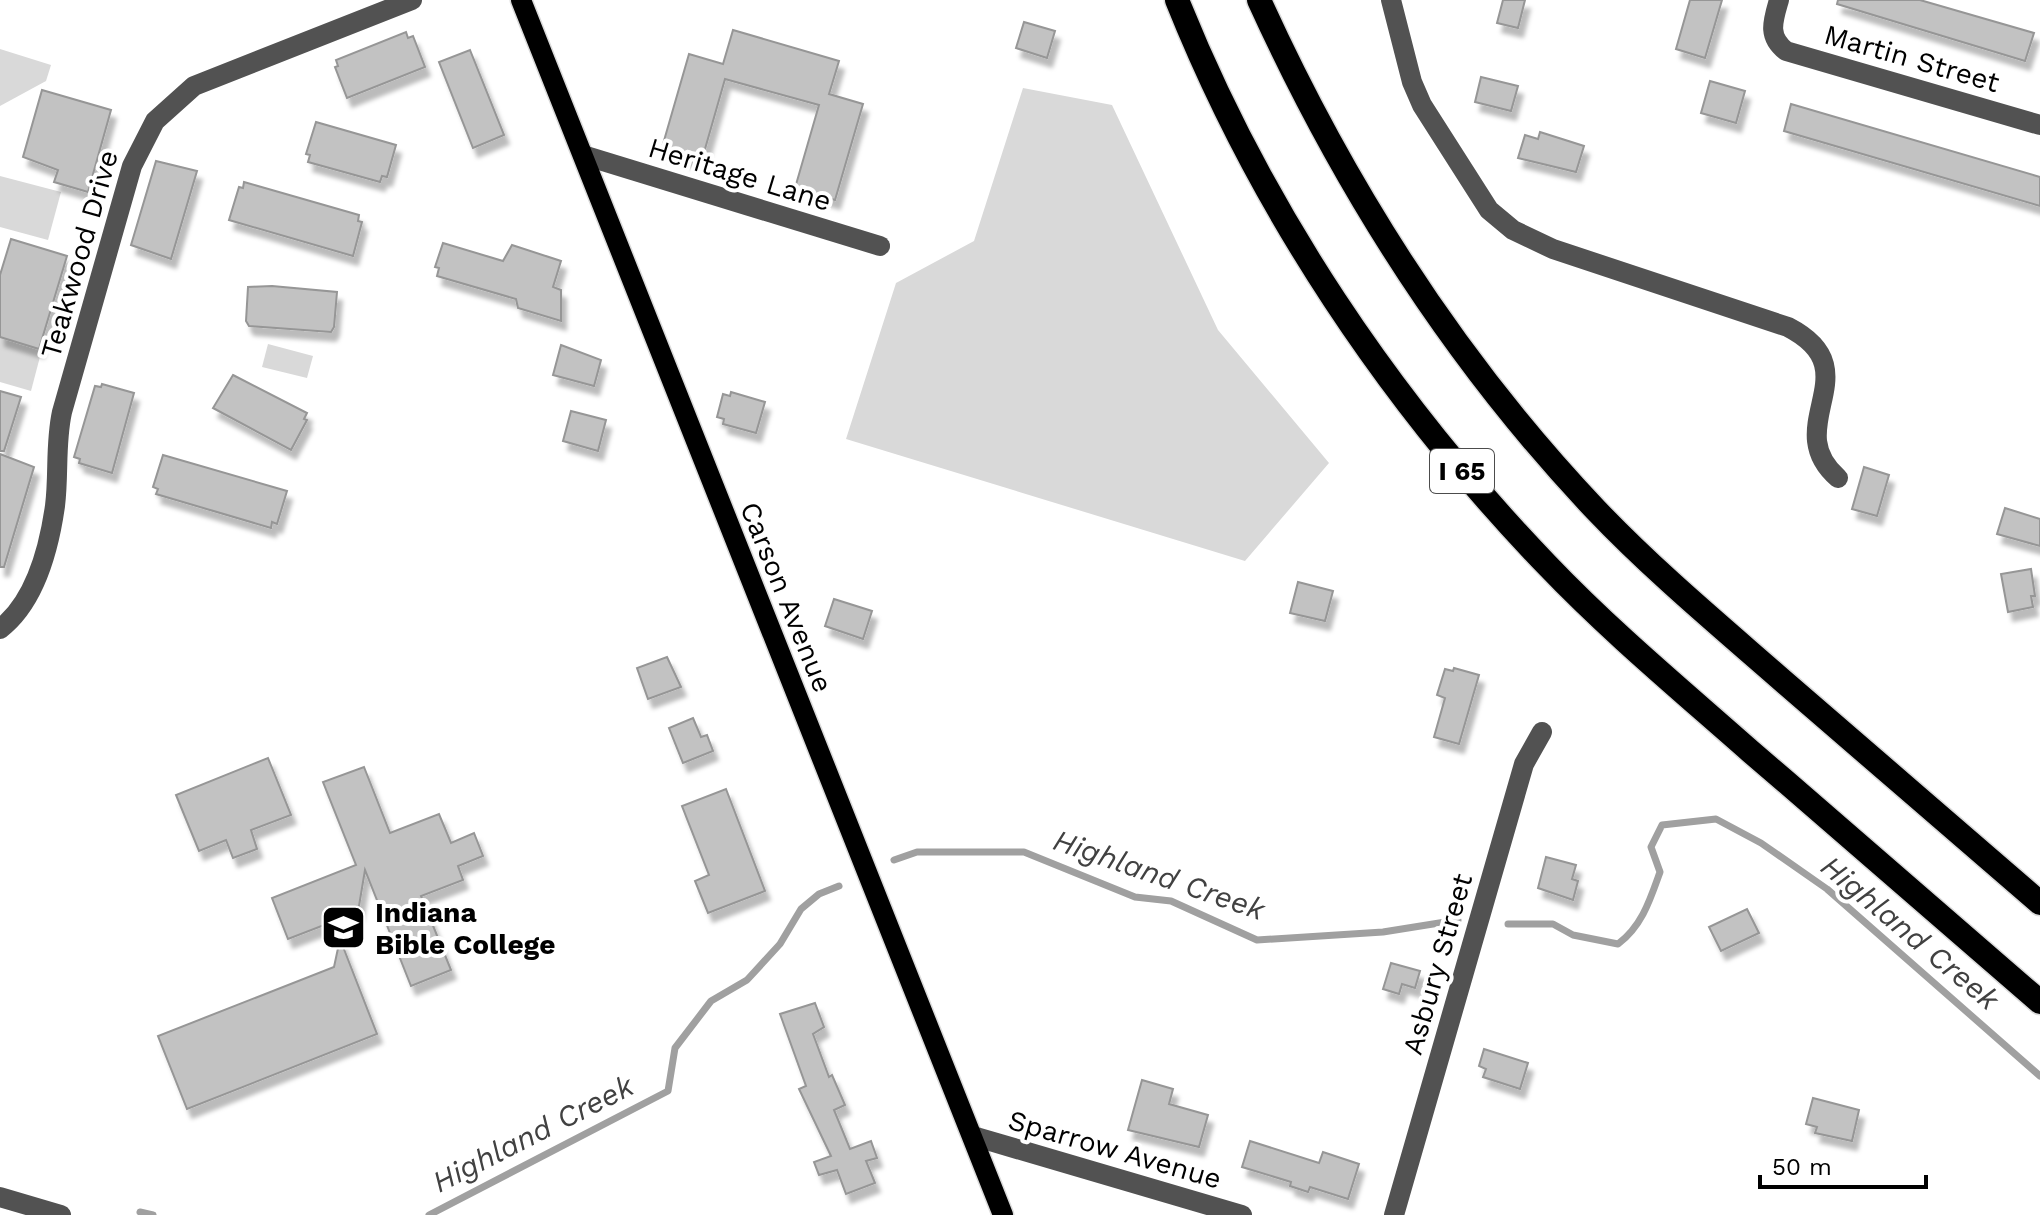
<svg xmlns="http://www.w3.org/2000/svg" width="2040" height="1215" font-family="'Work Sans',sans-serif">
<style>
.green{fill:#d9d9d9}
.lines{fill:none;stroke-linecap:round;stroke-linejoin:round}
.stream{stroke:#a0a0a0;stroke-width:7}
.building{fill:#c2c2c2;stroke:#969696;stroke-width:2;filter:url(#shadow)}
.major-casing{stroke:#dbdbdb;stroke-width:23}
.highway-casing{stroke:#dbdbdb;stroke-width:27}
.minor{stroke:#525252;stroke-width:20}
.major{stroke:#000;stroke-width:20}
.highway{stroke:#000;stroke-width:24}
.labels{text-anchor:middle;stroke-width:8;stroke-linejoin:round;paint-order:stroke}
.shield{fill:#fff;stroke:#4c4c4c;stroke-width:2}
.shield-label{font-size:26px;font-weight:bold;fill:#000}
.street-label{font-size:28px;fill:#000;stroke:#fff}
.poi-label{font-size:28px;font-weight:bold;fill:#000;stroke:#fff;text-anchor:start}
.water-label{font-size:30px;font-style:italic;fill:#414141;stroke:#fff}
</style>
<defs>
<filter id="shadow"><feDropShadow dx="5" dy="9" stdDeviation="2" flood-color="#0004"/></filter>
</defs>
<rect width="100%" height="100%" fill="#fff"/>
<!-- green -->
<g class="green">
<polygon points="0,49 51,65 46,81 0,106"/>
<polygon points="1023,88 1112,105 1218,330 1329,463 1245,561 846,439 896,283 974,241"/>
<polygon points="0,176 61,192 48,240 0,227"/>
<polygon points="0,337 42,349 31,391 0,382"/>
<polygon points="268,344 313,356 307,378 262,367"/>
</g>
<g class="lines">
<!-- stream -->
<g class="stream">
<polyline points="894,860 917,852 1024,852 1135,897 1171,901 1257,940 1383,932 1458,920"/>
<path d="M 1508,924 L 1553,924 L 1573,935 L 1618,944 C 1642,926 1650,900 1660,872 L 1651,847 L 1662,825 L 1716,819 L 1761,843 L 1827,889 L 2040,1076"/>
<polyline points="140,1212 153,1215"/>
<polyline points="429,1215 668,1091 675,1048 711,1001 747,980 780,944 801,909 819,894 839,886"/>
</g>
</g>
<!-- building -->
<g class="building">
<polygon points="1503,0 1525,0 1518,28 1497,23"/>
<polygon points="1690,0 1722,0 1705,58 1676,49"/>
<polygon points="1838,0 1920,0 2034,33 2025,61 1837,4"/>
<polygon points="1024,22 1055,31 1047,58 1016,48"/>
<polygon points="733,30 839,61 829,94 863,104 835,200 795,188 819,105 725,79 701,163 661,151 689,54 723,64"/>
<polygon points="406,32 408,38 413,36 425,67 347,98 335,67 338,66 336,60"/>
<polygon points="470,50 504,135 473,148 439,62"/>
<polygon points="1481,77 1518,86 1511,111 1475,102"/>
<polygon points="1710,81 1745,91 1736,123 1701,113"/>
<polygon points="42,90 111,110 88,192 54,182 58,170 23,157"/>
<polygon points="1791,104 2040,177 2040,206 1784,131"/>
<polygon points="316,122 396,145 387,177 382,176 380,182 308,162 310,155 306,154"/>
<polygon points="1540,132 1584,146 1576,172 1518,158 1525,135 1538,139"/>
<polygon points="156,161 197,171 171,259 131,245"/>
<polygon points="244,182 359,215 358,221 362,222 353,256 229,220 239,187 243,188"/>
<polygon points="11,239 67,256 39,349 0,337 0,275"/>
<polygon points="443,243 503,261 512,245 561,261 553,287 561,290 561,321 518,308 516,299 437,276 439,268 435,267"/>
<polygon points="272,286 337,292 334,327 331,332 249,326 246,321 248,287"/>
<polygon points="561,345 601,360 594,386 553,375"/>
<polygon points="233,375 307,413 304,419 307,420 291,450 213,408"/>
<polygon points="102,384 134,393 112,473 79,463 80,459 74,457 95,386 101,387"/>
<polygon points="0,391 21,397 4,451 0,451"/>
<polygon points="731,392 765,402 756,433 723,424 724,419 717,417 723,394 730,396"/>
<polygon points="571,411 606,420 598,451 563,441"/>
<polygon points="0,454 34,467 4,567 0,567"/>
<polygon points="163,455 287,491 277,524 272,522 271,528 156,494 158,489 153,487"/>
<polygon points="1864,467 1889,475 1877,516 1852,509"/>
<polygon points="2005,508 2040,519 2040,546 1997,534"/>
<polygon points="2031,569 2035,596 2031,596 2033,607 2008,612 2001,574"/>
<polygon points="1298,582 1333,591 1325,621 1290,613"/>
<polygon points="834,599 872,611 863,639 825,626"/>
<polygon points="667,657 681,687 648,699 637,668"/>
<polygon points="1454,668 1479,675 1459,744 1434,737 1445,698 1437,695 1445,669 1453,671"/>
<polygon points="693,718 701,737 707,735 713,751 683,763 669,728"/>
<polygon points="268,758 291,815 251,830 257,849 233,858 226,840 199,851 176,795"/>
<polygon points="364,767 390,833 439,814 451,843 474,833 483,856 458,866 463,880 421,896 451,970 411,986 365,870 358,912 288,939 272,898 356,865 323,782"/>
<polygon points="726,789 765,891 708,913 695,881 709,875 682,806"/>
<polygon points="1546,857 1576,865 1572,879 1578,881 1573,900 1538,888"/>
<polygon points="1747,909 1759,933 1721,951 1709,927"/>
<polygon points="340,939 377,1034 187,1109 158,1036 334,967"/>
<polygon points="1391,963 1420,971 1415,988 1402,984 1399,994 1383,989"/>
<polygon points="815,1003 824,1027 813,1034 829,1077 832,1075 845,1105 834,1110 850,1149 871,1141 877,1158 866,1161 875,1183 846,1194 837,1170 819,1175 814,1162 831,1156 799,1089 806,1086 780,1014"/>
<polygon points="1484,1049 1528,1063 1520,1089 1483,1077 1486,1069 1479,1066"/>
<polygon points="1142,1080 1173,1089 1169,1104 1208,1115 1199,1147 1128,1130"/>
<polygon points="1813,1098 1859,1110 1852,1141 1815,1133 1817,1127 1806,1124"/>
<polygon points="1250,1141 1319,1163 1323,1152 1359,1164 1348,1199 1310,1187 1308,1192 1290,1186 1291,1182 1242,1167"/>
</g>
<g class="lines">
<defs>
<polyline id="major" points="521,0 1003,1215"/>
<g id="highway">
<path d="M 1177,0 C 1261,210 1390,402 1547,565 C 1610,631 1681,690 1750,751 C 1847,834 1943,918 2040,1002"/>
<path d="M 1259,0 C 1344,187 1453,359 1595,509 C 1653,570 1719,625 1783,681 C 1869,755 1954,829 2040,903"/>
</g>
</defs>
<!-- major casing -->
<use href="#major" class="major-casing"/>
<!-- highway casing -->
<use href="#highway" class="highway-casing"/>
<!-- minor -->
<g class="minor">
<path d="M 1391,0 L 1412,82 L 1422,105 L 1489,210 L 1513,230 L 1553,249 L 1788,327 C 1873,371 1778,426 1838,478"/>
<path d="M 1779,0 C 1773,21 1767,36 1786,51 L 2040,125"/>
<polyline points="583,155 880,246"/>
<path d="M 0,629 C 35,602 49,548 55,506 C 59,474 55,444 62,412 L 132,166 L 155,121 L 194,86 L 412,0"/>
<polyline points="973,1136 1242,1215"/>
<polyline points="0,1197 61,1215"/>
<polyline points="1394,1215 1524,764 1542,732"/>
</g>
<!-- major -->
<use href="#major" class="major"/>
<!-- highway -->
<use href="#highway" class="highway"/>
</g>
<!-- icons -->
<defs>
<symbol id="university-square" viewBox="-11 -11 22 22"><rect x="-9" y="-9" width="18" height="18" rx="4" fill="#000" stroke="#fff"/><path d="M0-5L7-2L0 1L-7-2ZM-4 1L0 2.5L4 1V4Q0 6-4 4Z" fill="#fff"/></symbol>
</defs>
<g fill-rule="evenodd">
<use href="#university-square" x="318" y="902" width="51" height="51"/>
</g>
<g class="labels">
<!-- shield labels -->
<rect class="shield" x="1430" y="449" width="64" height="44" rx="6"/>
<g class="shield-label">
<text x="1462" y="480">I 65</text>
</g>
<!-- street labels -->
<g class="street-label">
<text transform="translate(1912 58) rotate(16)" y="10">Martin Street</text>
<text transform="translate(740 174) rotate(17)" y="10">Heritage Lane</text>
<text transform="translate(79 254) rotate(-74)" y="10">Teakwood Drive</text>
<text transform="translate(787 597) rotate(68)" y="10">Carson Avenue</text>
<text transform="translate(1437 964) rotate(-74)" y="10">Asbury Street</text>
<text transform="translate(1115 1149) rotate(16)" y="10">Sparrow Avenue</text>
</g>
<!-- poi labels -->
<g class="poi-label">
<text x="375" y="922">Indiana<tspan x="375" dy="32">Bible College</tspan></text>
</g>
<!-- water labels -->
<g class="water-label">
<text transform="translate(1159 875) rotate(19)" y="10">Highland Creek</text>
<text transform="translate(1910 933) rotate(40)" y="10">Highland Creek</text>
<text transform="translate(533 1134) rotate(-27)" y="10">Highland Creek</text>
</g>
</g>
<!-- scale -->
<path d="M1760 1175v12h166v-12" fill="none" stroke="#000000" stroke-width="4"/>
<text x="1772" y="1175" font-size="24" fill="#000000" stroke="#ffffff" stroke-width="6" paint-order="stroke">50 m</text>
</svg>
